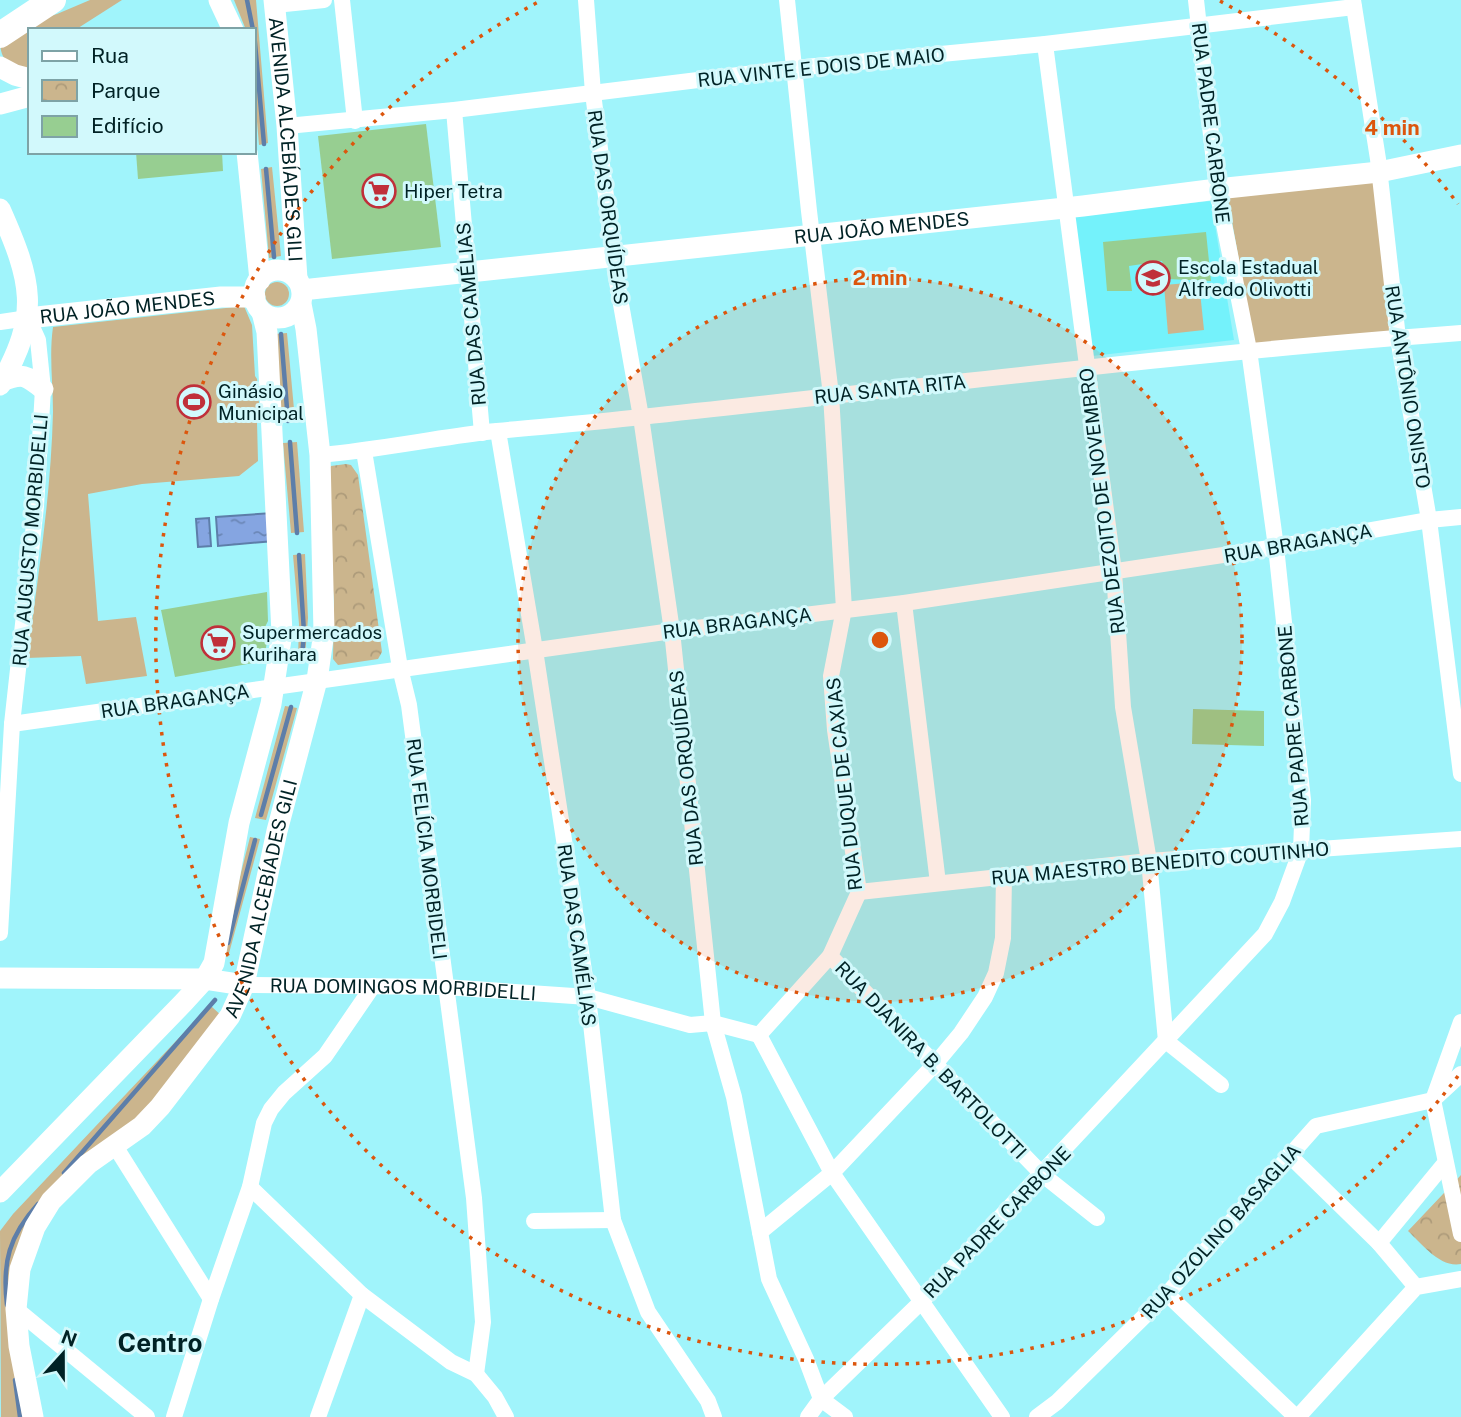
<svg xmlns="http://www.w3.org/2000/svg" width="1461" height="1417" font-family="'Public Sans',sans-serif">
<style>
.built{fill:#74f2fb}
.grass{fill:#cbb58d}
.park{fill:url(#park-crowns)}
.water{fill:url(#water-ripples);stroke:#5d7ea9;stroke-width:2}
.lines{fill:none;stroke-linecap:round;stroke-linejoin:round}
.stream{stroke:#5d7ea9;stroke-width:4.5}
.building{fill:#97ce91}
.minor{stroke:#fff;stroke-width:16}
.tertiary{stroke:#fff;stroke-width:21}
.primary{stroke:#fff;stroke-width:26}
.ring{fill:none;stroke:#dc560d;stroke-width:3.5;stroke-dasharray:3.5 7}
.labels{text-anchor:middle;stroke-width:6;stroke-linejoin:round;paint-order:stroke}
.street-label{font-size:19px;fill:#002225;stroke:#d2f9fc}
.poi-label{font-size:19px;fill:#002225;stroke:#d2f9fc;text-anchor:start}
.district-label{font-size:26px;font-weight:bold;fill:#002225;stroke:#d2f9fc}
.centre{fill:#dc560d;stroke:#d2f9fc;stroke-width:3.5}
.ring-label{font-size:21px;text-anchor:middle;font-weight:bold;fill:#dc560d;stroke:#d2f9fc;stroke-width:6;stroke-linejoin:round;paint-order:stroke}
</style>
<defs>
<pattern id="park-crowns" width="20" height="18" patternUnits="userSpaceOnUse" patternTransform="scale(1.75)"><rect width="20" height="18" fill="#cbb58d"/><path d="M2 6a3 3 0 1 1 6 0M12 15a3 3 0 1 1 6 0" fill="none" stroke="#ad9b7a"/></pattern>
<pattern id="water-ripples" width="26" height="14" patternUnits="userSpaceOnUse" patternTransform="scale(1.75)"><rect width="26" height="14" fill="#85a5e1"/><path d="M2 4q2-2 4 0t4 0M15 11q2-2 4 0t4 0" fill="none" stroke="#6a86b6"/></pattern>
</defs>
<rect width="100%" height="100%" fill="#a0f4fb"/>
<!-- built -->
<polygon class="built" points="1211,201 1234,340 1092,356 1074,215"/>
<!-- grass -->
<g class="grass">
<path d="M 90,0 L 122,0 L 75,30 L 30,30 L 30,72 C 10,63 0,64 0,39 L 11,28 L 57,14 Z"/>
<polygon points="234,0 256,0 268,143 259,145 254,86 254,30 246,30"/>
<polygon points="272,167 281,256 269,258 261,169"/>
<polygon points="1376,177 1392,333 1254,345 1227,193"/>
<circle cx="277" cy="294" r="12"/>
<polygon points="1199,282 1204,330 1168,334 1164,285"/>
<path d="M 244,306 L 252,325 L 255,376 L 257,379 L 260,415 L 257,422 L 258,461 L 239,476 L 142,484 L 88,494 L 98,621 L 136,617 L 147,676 L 86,684 L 81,656 L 27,658 C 38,577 51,495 53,412 C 53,384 49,355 53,327 Z"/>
<polygon points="287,333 295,420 281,422 274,334"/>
<polygon points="297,442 304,532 291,533 283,443"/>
<polygon points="305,554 308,618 305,657 298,658 299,624 293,555"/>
<polygon points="285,706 297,708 266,820 255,818"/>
<polygon points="250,837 260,839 228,957 220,956"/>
<polygon points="208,1007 212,1007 223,1017 155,1108 88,1155 14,1255 7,1294 25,1417 1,1417 0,1231 13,1214"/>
</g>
<!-- park -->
<g class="park">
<polygon points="346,464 351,465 358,475 382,652 378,659 338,665 333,659 334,602 323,477 331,466"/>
<path d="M 1461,1175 L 1461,1264 C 1440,1268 1422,1244 1408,1231 Z"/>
</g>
<!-- water -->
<g class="water">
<polygon points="272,513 274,541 218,546 216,517"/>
<polygon points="209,518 211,546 198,547 196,519"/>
</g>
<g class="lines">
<!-- stream -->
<g class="stream">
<polyline points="247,0 253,30"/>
<polyline points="254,32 264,144"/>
<polyline points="266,169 274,257"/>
<polyline points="281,334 288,421"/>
<polyline points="290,442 297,533"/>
<polyline points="299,555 304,632 302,657"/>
<polyline points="261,815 291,707"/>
<polyline points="228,943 255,840"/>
<polyline points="64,1173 215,1000"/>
<path d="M 7,1305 C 2,1262 9,1236 38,1204"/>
<polyline points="15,1380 20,1417"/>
</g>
</g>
<!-- building -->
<g class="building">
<polygon points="426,124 441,247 332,259 318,136"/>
<polygon points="136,152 222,152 223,171 138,179"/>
<polygon points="1206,232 1211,281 1167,279 1162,261 1129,266 1132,291 1107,291 1103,242"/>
<polygon points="267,592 268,621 265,627 267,641 264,661 175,677 161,610"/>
<polygon points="1193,709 1264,711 1264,746 1192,744"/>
</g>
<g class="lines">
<!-- minor -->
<g class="minor">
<polyline points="342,0 355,121"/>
<polyline points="586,0 593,93 616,276 641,417 672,631 713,1023 734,1097 769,1279 806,1359 821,1399"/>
<polyline points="1353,0 1378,159 1398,338 1429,520 1461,774"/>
<polyline points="275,5 324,0"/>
<polyline points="1045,44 1114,572 1123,707 1149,861 1166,1041 1221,1085"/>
<polyline points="454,110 482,433"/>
<polyline points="287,126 454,110 795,68 1045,44 1354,7"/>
<polyline points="0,322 28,318 38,340 43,389 36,506 12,724 0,933"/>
<polyline points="498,431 535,650 588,997 613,1220 648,1312 708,1401 714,1417"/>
<polyline points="364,451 400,668 409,705 474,1198 483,1322 476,1374"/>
<path d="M 320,455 C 376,450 430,439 486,432 C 537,427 589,423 641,417 C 914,388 1187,353 1461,333"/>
<polyline points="904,603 938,883"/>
<polyline points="12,724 672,631 904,603 1276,547 1429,520 1461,517"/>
<polyline points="859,892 1149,861 1461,839"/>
<polyline points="830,956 1043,1175 1097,1218"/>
<path id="s1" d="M 244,985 L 445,987 L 588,997 L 690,1025 L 713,1023 L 759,1035"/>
<polyline points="759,1035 830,956 859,892 835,730 831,676 844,609 831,395 809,211 787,0"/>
<polyline points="759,1035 832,1173 1002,1417"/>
<polyline points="1435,1098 1461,1074"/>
<polyline points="1433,1100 1461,1234"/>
<polyline points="1433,1100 1461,1022"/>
<polyline points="115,1146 211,1299"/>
<polyline points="1289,1155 1379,1243 1416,1287"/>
<polyline points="250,1187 362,1295 451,1362 476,1374 495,1397 506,1417"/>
<polyline points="534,1221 613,1220"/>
<polyline points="760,1232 832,1173 936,1063 961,1033 985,997 996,973 1003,938 1004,875"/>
<polyline points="1379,1243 1445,1163"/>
<polyline points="1167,1294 1296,1417"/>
<polyline points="16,1309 147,1417"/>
<polyline points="821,1399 845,1417"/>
<polyline points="174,1417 211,1299 250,1187 264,1123 271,1109 284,1093 325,1056 373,986"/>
<polyline points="318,1417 362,1295"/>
<polyline points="808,1417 821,1399 921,1302 1265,934 1282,902 1301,850 1303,800 1276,547 1249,350 1217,189 1196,0"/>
<polyline points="1037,1417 1057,1402 1167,1294 1316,1126 1433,1100"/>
<polyline points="1298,1417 1416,1287 1461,1279"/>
</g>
<!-- tertiary -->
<g class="tertiary">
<polyline points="219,0 233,30"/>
<path id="s2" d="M 274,0 L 287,126 L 297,279"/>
<polyline points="0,67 15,75 30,79"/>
<polyline points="0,104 30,96"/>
<polyline points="247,152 260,280"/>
<path d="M 0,209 C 32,281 41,314 0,385"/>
<circle cx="278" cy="294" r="24"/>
<path id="s3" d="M 302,290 L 1083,206 L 1217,189 L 1379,172 L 1461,155"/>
<path id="s4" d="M 28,318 L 221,297 L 255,297"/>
<path d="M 2,381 C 23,373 26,375 43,389"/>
<polyline points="0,978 205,979 244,985"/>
<polyline points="0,1192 184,1002 205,979 214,963 239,823 271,704 282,633 267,332 262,312"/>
<path id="s5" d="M 33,1417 L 19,1346 L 16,1309 L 20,1269 L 35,1227 L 51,1201 L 88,1164 L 142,1126 L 160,1107 L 230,1016 L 244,985 L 277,831 L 317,680 L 324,632 L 320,455 L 306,329 L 301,304"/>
</g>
<!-- primary -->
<polyline class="primary" points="0,35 53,0"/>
</g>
<!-- distance rings -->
<circle cx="880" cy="640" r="362" fill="#dc560d" fill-opacity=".12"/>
<g class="ring">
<circle cx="880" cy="640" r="362"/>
<path d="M1458 1076A724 724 0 1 1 540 1M1220 1A724 724 0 0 1 1458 204"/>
</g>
<!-- icons -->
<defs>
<symbol id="supermarket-ring" viewBox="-11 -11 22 22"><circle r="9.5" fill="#d2f9fc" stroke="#c0303a" stroke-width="1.5"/><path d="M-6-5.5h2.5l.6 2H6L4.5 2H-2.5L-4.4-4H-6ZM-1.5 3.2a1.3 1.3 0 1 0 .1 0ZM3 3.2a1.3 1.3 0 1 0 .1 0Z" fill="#c0303a"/></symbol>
<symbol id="school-ring" viewBox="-11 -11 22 22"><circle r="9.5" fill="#d2f9fc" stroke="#c0303a" stroke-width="1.5"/><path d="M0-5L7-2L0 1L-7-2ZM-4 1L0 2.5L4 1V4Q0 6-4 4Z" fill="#c0303a"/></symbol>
<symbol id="stadium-ring" viewBox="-11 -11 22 22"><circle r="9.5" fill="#d2f9fc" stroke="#c0303a" stroke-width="1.5"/><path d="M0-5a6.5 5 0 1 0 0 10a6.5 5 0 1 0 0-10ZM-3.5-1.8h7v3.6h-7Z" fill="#c0303a"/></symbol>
</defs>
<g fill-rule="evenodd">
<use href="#supermarket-ring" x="360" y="172" width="38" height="38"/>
<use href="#school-ring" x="1134" y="259" width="38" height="38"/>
<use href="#stadium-ring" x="175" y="383" width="38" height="38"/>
<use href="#supermarket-ring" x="199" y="624" width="38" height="38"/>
</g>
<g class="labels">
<!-- street labels -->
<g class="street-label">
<text transform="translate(821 67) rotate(-6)" y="7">RUA VINTE E DOIS DE MAIO</text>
<text transform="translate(1211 123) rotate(83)" y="7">RUA PADRE CARBONE</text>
<text dy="7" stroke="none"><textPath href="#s2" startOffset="140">AVENIDA ALCEBÍADES GILI</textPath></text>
<text transform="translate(608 207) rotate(82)" y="7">RUA DAS ORQUÍDEAS</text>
<text dy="7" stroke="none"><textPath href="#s3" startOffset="583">RUA JOÃO MENDES</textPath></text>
<text dy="7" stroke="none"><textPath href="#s4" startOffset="100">RUA JOÃO MENDES</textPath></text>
<text transform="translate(471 314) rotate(-95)" y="7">RUA DAS CAMÉLIAS</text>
<text transform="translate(1408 387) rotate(81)" y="7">RUA ANTÔNIO ONISTO</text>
<text transform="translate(890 389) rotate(-6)" y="7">RUA SANTA RITA</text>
<text transform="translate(1102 501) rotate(-97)" y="7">RUA DEZOITO DE NOVEMBRO</text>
<text transform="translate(30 540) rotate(-85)" y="7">RUA AUGUSTO MORBIDELLI</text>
<text transform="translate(1298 543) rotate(-10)" y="7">RUA BRAGANÇA</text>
<text transform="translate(737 623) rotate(-7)" y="7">RUA BRAGANÇA</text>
<text transform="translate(175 701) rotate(-8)" y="7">RUA BRAGANÇA</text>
<text transform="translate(1293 726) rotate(-95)" y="7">RUA PADRE CARBONE</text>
<text transform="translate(686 768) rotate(-96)" y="7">RUA DAS ORQUÍDEAS</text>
<text transform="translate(844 784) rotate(-96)" y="7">RUA DUQUE DE CAXIAS</text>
<text transform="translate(427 849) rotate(83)" y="7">RUA FELÍCIA MORBIDELI</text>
<text transform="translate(1160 863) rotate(-5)" y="7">RUA MAESTRO BENEDITO COUTINHO</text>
<text dy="7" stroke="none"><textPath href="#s5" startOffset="606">AVENIDA ALCEBÍADES GILI</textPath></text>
<text transform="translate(577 935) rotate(82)" y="7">RUA DAS CAMÉLIAS</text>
<text dy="7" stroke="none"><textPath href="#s1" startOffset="159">RUA DOMINGOS MORBIDELLI</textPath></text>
<text transform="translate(931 1060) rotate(46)" y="7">RUA DJANIRA B. BARTOLOTTI</text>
<text transform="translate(997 1222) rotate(-46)" y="7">RUA PADRE CARBONE</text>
<text transform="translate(1221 1231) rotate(-48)" y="7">RUA OZOLINO BASAGLIA</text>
</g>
<!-- poi labels -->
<g class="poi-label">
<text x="404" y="198">Hiper Tetra</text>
<text x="1178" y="274">Escola Estadual<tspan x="1178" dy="22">Alfredo Olivotti</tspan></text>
<text x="218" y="398">Ginásio<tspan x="218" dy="22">Municipal</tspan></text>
<text x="242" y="639">Supermercados<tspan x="242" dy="22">Kurihara</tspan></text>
</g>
<!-- district labels -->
<g class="district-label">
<text x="160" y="1352">Centro</text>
</g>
</g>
<circle cx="880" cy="640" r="10" class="centre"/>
<g class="ring-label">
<text x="1392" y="135">4 min</text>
<text x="880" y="285">2 min</text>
</g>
<!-- legend -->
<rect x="28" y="28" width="228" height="126" fill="#d2f9fc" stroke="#7ea3a6" stroke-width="2"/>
<rect x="42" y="51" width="35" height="10" fill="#ffffff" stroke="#7ea3a6" stroke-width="2"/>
<text x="91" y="63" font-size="21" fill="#002225">Rua</text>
<rect x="42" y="80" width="35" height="21" fill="url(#park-crowns)" stroke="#7ea3a6" stroke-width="2"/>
<text x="91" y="98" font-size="21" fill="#002225">Parque</text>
<rect x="42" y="116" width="35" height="21" fill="#97ce91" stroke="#7ea3a6" stroke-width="2"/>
<text x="91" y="133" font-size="21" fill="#002225">Edifício</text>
<!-- north arrow -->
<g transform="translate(63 1354) rotate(21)" stroke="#d2f9fc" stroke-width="5" paint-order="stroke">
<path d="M0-5L12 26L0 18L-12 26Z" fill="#002225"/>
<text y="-10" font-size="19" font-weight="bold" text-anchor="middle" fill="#002225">N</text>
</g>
</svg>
